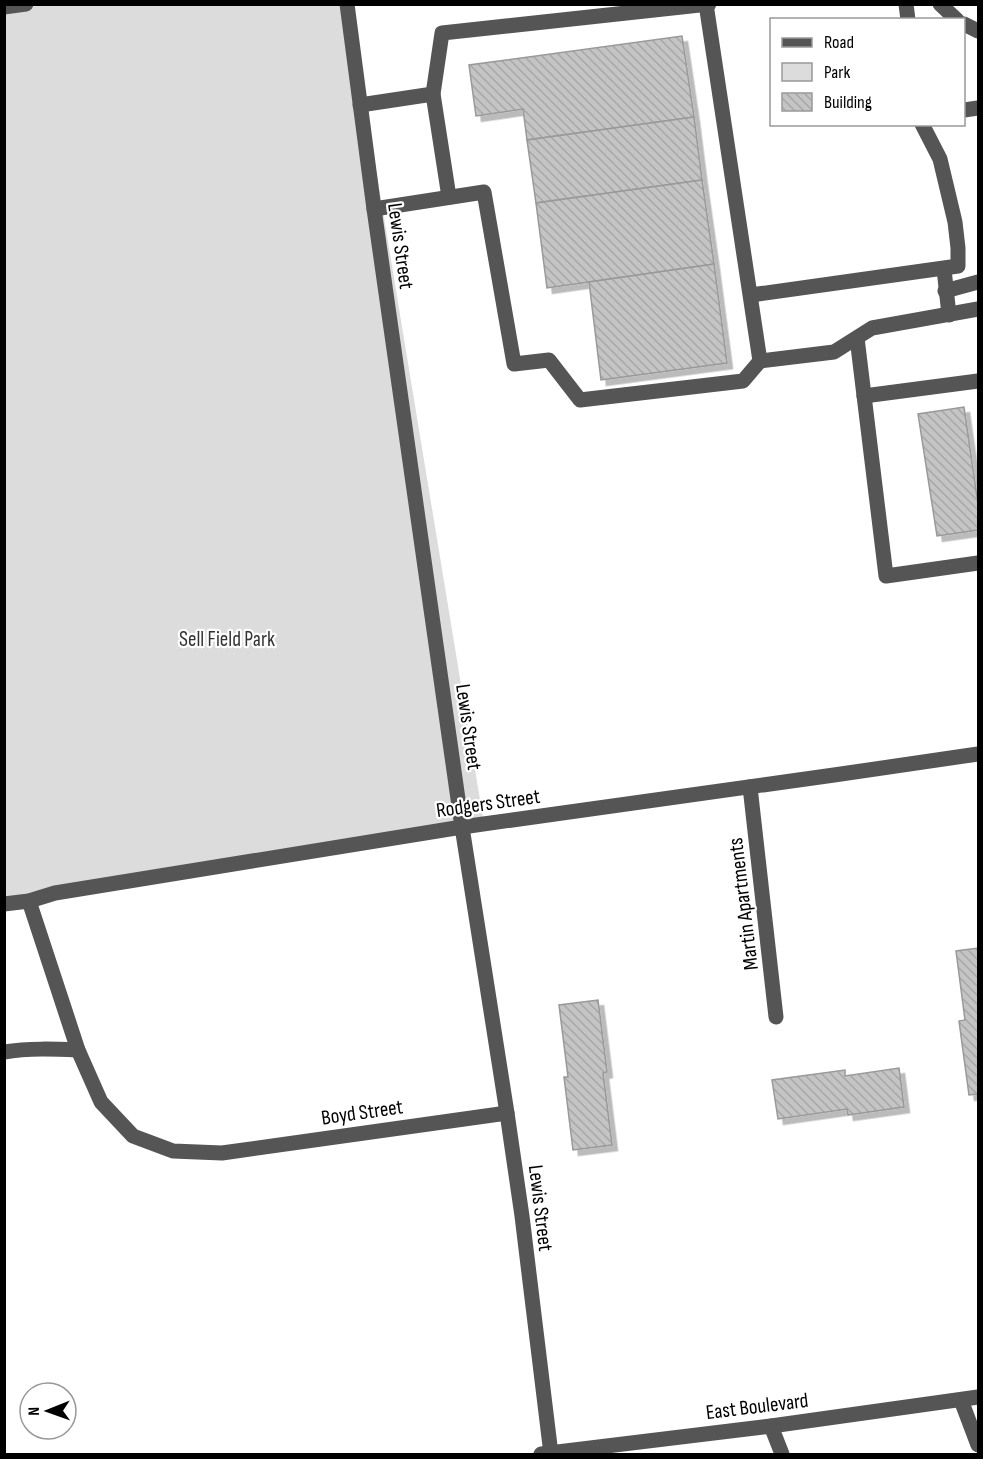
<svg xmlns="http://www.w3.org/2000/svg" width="983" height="1459" font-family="'Sofia Sans Condensed',sans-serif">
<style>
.green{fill:#dcdcdc}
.building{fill:url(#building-back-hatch);stroke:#999;stroke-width:1.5;filter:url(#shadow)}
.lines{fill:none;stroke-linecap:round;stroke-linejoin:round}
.minor{stroke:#555;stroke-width:15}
.labels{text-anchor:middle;stroke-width:4.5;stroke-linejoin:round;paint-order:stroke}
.street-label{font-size:21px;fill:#000;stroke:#fff}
.park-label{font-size:21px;fill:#333;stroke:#fff}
</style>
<defs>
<pattern id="building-back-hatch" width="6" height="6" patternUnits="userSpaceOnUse" patternTransform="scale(1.5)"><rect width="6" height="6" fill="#c4c4c4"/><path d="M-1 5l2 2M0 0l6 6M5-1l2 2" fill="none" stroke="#a7a7a7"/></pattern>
<filter id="shadow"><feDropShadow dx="5.5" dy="5.5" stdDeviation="0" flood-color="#0004"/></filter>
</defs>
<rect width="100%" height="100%" fill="#fff"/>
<!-- green -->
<polygon class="green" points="26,4 349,5 484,824 5,904 5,7"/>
<!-- building -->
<g class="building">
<polygon points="682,36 694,117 527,140 523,109 476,116 469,65"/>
<polygon points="694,117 702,180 536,203 527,140"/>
<polygon points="702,180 714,264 547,288 536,203"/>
<polygon points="714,264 727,363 601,380 589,282"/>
<polygon points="964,407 978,504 978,530 937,536 918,414"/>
<polygon points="978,948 978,1094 969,1095 959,1021 965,1020 956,951"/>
<polygon points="598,1000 607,1072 603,1073 612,1145 573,1150 564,1077 568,1077 559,1005"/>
<polygon points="899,1068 904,1107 848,1115 847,1109 778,1119 772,1080 845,1070 845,1076"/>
</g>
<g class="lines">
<!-- minor -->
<g class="minor">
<polyline points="347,4 374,209 462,827 507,1113 522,1216 551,1454"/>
<polyline points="706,4 760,361 834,352 872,328 978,309"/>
<polyline points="906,4 908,20"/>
<polyline points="940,4 957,20"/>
<polyline points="4,7 26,4"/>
<polyline points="964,24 978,31"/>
<polyline points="360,105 433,94"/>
<polyline points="964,110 978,108"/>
<polyline points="449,197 433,94 442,33 709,4"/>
<polyline points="374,209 484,192 514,364 549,360 580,400 743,381 760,361"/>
<polyline points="944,269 949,315"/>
<polyline points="945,291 978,282"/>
<polyline points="751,295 958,266 958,248 955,222 940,159 922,124"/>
<polyline points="857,338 886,576 978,563"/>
<polyline points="864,396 978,381"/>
<polyline points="750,787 776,1017"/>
<polyline points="29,901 78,1050 101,1102 133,1136 173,1151 222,1153 507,1113"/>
<polyline points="4,904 29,901 55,893 462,827 834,775 978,754"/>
<path d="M 4,1052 C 29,1048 54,1049 78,1050"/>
<polyline points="961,1400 978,1445"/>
<polyline points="771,1426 782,1454"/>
<polyline points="541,1454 771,1426 978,1397"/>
</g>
</g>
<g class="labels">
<!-- street labels -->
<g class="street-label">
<text transform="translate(401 246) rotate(82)" y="7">Lewis Street</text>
<text transform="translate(469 727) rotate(82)" y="7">Lewis Street</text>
<text transform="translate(488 803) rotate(-8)" y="7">Rodgers Street</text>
<text transform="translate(743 904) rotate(-97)" y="7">Martin Apartments</text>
<text transform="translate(362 1112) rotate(-8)" y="7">Boyd Street</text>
<text transform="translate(541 1208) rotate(83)" y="7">Lewis Street</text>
<text transform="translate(757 1406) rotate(-7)" y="7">East Boulevard</text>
</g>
<!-- park labels -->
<g class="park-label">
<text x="227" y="646">Sell Field Park</text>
</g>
</g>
<!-- border -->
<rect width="983" height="1459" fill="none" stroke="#000000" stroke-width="12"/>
<!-- legend -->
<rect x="770" y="18" width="195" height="108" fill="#ffffff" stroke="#999999" stroke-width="1.5"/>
<rect x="782" y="38" width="30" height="9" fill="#555555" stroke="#999999" stroke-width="1.5"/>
<text x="824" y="48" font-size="18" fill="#000000">Road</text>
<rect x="782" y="63" width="30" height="18" fill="#dcdcdc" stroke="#999999" stroke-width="1.5"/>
<text x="824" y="78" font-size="18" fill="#000000">Park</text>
<rect x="782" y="93" width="30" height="18" fill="url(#building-back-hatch)" stroke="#999999" stroke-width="1.5"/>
<text x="824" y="108" font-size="18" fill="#000000">Building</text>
<!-- north arrow -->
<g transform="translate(48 1411) rotate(269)"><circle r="28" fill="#ffffff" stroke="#999999" stroke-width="1.5"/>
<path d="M0-4.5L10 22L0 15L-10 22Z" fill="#000000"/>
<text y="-9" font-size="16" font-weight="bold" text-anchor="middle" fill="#000000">N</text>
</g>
</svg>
